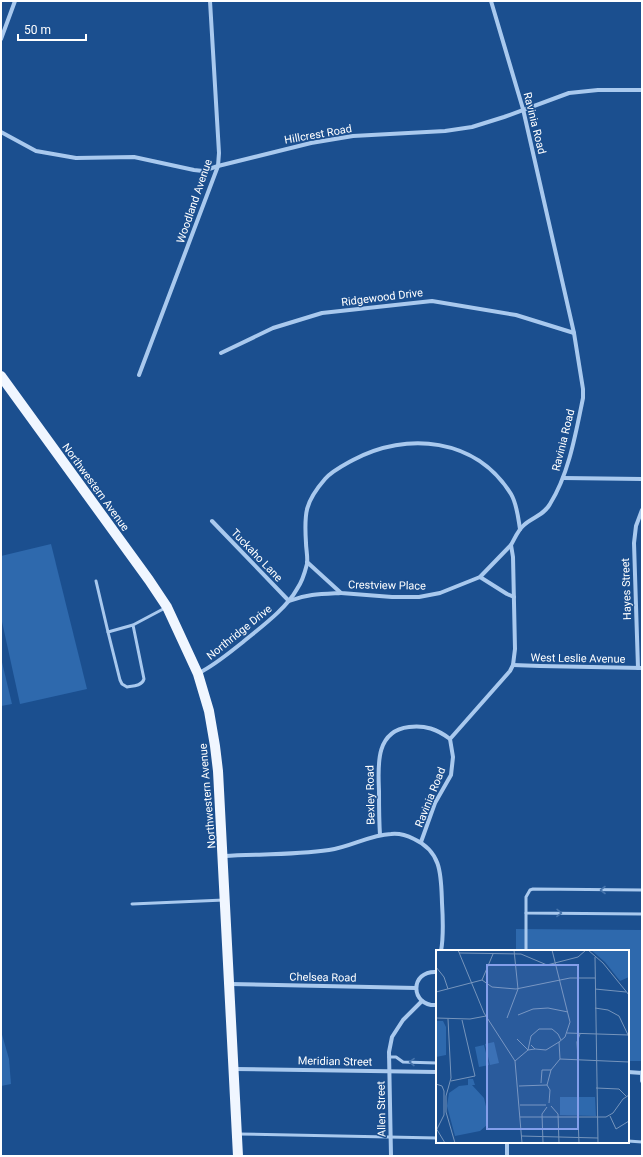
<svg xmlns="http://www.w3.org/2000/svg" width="643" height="1157" font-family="Roboto,sans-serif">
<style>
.green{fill:#2e69ad}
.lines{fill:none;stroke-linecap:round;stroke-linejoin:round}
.lane{stroke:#a9c9ee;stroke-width:3}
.street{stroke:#a9c9ee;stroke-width:4}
.primary{stroke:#f0f6ff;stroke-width:10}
.oneway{stroke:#4674ac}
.labels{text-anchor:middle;stroke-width:3;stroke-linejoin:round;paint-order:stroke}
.street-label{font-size:11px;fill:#fff;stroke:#1b4f8f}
.inset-road{fill:none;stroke:#7695bc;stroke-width:1}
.view{fill:#839eea;fill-opacity:0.15;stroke:#839eea;stroke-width:2}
.inset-edge{fill:none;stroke:#fff;stroke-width:2}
</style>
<rect width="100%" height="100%" fill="#1b4f8f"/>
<!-- green -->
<g class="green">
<polygon points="51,544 87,689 20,704 1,617 1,556"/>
<polygon points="1,658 12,704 1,706"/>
<polygon points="516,929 642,930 642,1061 628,1061 628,951 516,951"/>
<polygon points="1,1031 9,1059 11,1084 1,1086"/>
</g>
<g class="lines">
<!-- lane -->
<g class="lane">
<polyline points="96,581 108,632"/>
<path d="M 133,625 L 144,679 C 142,686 133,686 127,687 L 122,684 L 120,680 L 108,632 L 133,625 L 165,608"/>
<polyline points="642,890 533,889 530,890 526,897 526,913 642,914"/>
<polyline points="132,904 224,900"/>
<polyline points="526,951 526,913"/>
<polyline points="389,1057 396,1057 403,1062 437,1063"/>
<polyline points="238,1134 437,1138"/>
<polyline points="628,1141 642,1142"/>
</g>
<!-- street -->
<g class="street">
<polyline points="1,39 15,1"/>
<polyline points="1,132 36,151 76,158 134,157 194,170 203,171 218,166 311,143 353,136 445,131 472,127 504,117 569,93 598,90 642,90"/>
<polyline points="221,353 273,328 322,313 432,301 516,315 574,333"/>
<polyline points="139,375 218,166 219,153 210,1"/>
<polyline points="563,478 642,479"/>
<path d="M 212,521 L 289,601 C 307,594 322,594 341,593"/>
<polyline points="307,562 341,593 392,597 419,597 440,593 480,577 511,545"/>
<polyline points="480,577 507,594 514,597"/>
<polyline points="513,665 540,666 642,668"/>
<polyline points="638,668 634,543 636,526 642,510"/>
<path d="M 199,673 C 215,665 229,653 243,642 C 261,627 286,609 297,589 C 302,582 305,572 307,564 C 308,557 306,549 306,543 C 304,513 305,502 325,479 C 332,471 344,465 353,460 C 407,431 476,438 511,494 C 517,504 518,517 520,529"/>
<path d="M 380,835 C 379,820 379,806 379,791 C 378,766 375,731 409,727 C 425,725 437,729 450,739"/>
<path d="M 421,842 L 435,803 L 451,775 L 453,757 L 450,739 L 510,671 L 513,665 L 515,649 L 513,557 L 511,545 C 515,538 518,530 524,525 C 533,517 544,515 550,504 C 569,474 576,432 583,398 L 583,389 L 574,333 L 523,109 L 491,1"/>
<path d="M 224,856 C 259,854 295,855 329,850 C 351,847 369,835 391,834 C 399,833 406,835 414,839 C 442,852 441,875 442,903 C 443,919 444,935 441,951"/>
<path d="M 437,972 C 409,970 410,1007 437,1005"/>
<polyline points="230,984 416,988"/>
<polyline points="234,1069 437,1072"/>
<polyline points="628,1072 642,1073"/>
<polyline points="642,1072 642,1081"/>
<polyline points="507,1142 507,1156"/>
<polyline points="391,1156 389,1052 392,1037 403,1020 422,1001"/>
</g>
<!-- primary -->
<polyline class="primary" points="1,376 149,580 167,607 198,674 209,711 215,746 218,771 238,1156"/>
</g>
<!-- one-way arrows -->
<defs><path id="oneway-chevron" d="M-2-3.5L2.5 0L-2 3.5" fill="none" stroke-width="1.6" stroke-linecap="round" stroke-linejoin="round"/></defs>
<g class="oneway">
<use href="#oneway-chevron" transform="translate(603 890) rotate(-180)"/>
<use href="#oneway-chevron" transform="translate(559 913) rotate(1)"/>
<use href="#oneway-chevron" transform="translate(412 1062) rotate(-179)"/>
</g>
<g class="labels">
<!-- street labels -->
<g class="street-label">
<text transform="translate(535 123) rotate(76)" y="4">Ravinia Road</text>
<text transform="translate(318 134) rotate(-10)" y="4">Hillcrest Road</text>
<text transform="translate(194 201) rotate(-71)" y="4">Woodland Avenue</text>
<text transform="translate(382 297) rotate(-7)" y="4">Ridgewood Drive</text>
<text transform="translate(563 440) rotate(-76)" y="4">Ravinia Road</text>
<text transform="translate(96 487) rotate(54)" y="4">Northwestern Avenue</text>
<text transform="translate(257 555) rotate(46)" y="4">Tuckaho Lane</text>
<text transform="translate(387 585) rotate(1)" y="4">Crestview Place</text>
<text transform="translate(626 589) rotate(-92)" y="4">Hayes Street</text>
<text transform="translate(239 632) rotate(-39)" y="4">Northridge Drive</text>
<text transform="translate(578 658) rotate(1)" y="4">West Leslie Avenue</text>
<text transform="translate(370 795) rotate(-91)" y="4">Bexley Road</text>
<text transform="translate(207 796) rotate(-95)" y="4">Northwestern Avenue</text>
<text transform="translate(430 797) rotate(-68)" y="4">Ravinia Road</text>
<text transform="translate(323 977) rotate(1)" y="4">Chelsea Road</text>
<text transform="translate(335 1061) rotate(1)" y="4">Meridian Street</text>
<text transform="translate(381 1109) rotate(-91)" y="4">Allen Street</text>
</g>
</g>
<!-- overview -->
<g transform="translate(436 950)">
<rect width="193" height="193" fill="#1b4f8f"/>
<path d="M 155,0 L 193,0 L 193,27 L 184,31 L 169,12 ZM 0,71 L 7,71 L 10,77 L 10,105 L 0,107 ZM 58,92 L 63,113 L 54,115 L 49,94 ZM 48,95 L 53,115 L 43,117 L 39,97 ZM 32,129 L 37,129 L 39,135 L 36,135 L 48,148 L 52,165 L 51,175 L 44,181 L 19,186 L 11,156 L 13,143 L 23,136 L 32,135 ZM 124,147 L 159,147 L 160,166 L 124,165 Z" fill="#2e69ad"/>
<path class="inset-road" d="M 22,0 L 48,63 L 79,111 L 86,193M 152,0 L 167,13 L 193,45M 23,3 L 85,4 L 111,15 L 142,7 L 150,0M 159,7 L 162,193M 0,17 L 8,27 L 12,39M 46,30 L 57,4M 159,39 L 190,42M 0,42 L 46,30 L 56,37 L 80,39 L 134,28 L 159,28M 159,58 L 172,60 L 183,66 L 193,87M 82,65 L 97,59 L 112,58 L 132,62M 0,68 L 34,69 L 50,66M 71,68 L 82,39 L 78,0M 12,69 L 15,128 L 10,146 L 10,162 L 19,193M 131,83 L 193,85M 81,89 L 92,100 L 99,99M 95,95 L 99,99 L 110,100 L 123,92M 124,109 L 193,112M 142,110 L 141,92 L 144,84M 79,111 L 92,100 L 95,86 L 103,79 L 116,79 L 122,84 L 125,90M 15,131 L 39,126 L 26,70M 105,133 L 106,120 L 115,120M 0,134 L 6,136 L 8,141 L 8,165 L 1,179M 111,135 L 115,120 L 124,109 L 123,92 L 129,87 L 134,72 L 116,0M 83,136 L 111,135 L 114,140 L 113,153M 160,138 L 183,139 L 190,146M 84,155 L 110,155M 115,156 L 122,164 L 123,193M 174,166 L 180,179 L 193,171M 84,167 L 170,167 L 177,163 L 187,149 L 193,145M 142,167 L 143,193M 0,178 L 9,193M 85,186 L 162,188M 107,193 L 106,164 L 111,157"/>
<path class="view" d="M 51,15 L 142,15 L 142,179 L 51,179 Z"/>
<rect width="193" height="193" class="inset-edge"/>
</g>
<!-- border -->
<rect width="643" height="1157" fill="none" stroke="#ffffff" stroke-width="4"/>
<!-- scale -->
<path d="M18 34v6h68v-6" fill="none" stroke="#ffffff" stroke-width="2"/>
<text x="24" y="34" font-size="12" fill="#ffffff" stroke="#1b4f8f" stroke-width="3" paint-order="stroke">50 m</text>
</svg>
